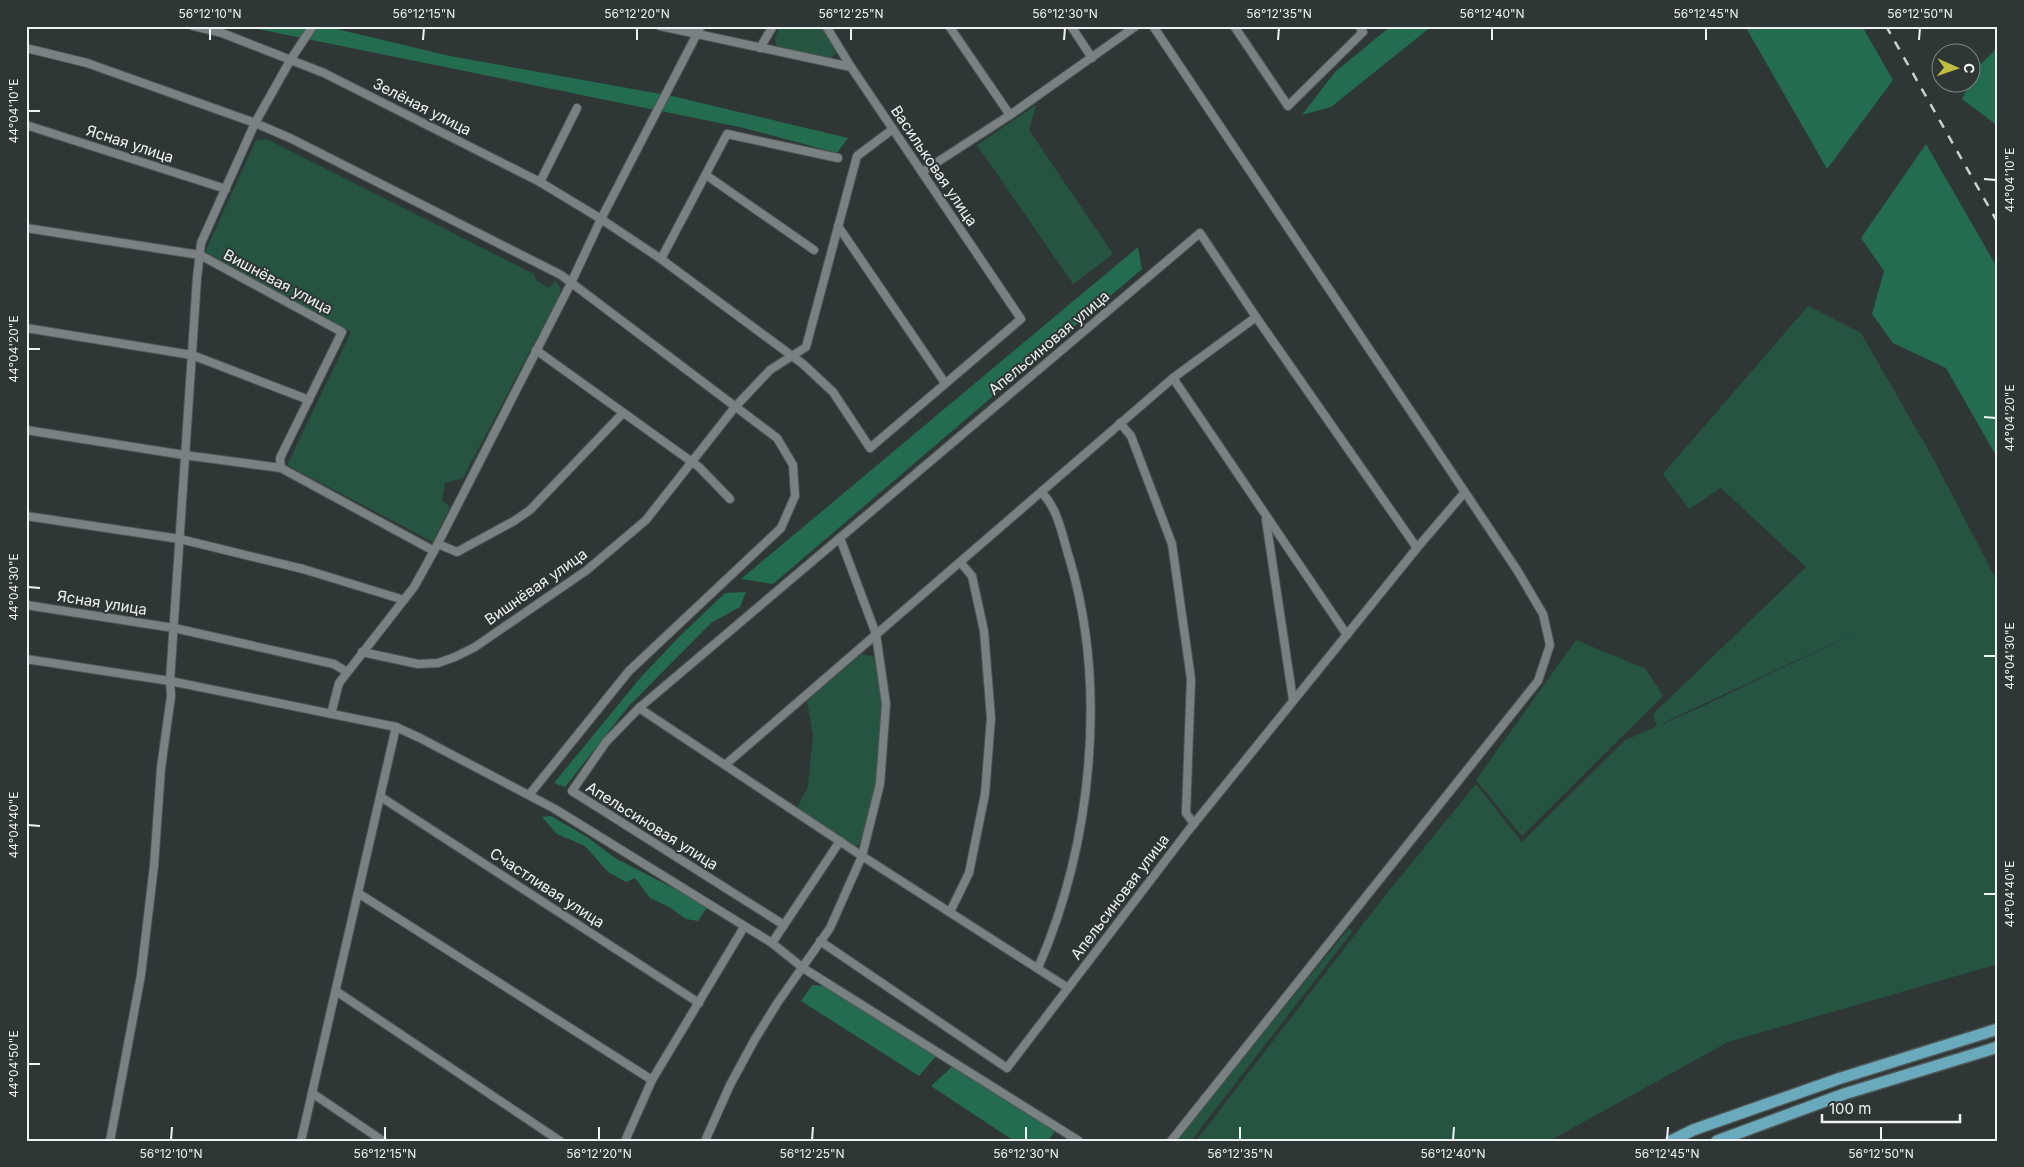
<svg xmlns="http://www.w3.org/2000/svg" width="2024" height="1167" font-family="Inter,sans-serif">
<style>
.green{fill:#255541;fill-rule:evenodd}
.forest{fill:#236c50}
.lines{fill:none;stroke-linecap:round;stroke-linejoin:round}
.minor-casing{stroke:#4f5555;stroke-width:10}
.primary-casing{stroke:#4f5555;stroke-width:14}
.minor{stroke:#7a8182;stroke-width:8}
.primary{stroke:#6aaabd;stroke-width:11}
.rail{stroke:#ccd0d0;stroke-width:2.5;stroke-dasharray:9 9;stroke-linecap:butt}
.ticks{fill:none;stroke:#eff3f3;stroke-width:2}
.labels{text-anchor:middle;stroke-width:4;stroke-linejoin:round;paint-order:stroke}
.street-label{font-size:15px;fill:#eff3f3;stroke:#2f3636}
.neatline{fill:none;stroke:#eff3f3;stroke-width:2}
.ticks-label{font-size:12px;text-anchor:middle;fill:#eff3f3}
</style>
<rect width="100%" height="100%" fill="#2f3636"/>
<!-- green -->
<g class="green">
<path d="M 780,26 L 823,26 L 837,47 L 836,54 L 830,59 L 779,50 C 772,41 776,35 780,26 Z"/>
<polygon points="1036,105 1029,130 1113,254 1073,284 977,145"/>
<polygon points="267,139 534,274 536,280 549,288 555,281 561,288 558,298 463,478 445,483 442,500 450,507 433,542 287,465 351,332 205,252 256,140"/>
<path d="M 1808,306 L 1861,333 L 1934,460 L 1998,583 L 1998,964 L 1728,1042 L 1549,1141 L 1196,1141 L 1384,897 L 1476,784 L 1522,842 L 1624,741 L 1657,726 L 1653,714 L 1806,567 L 1721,488 L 1689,509 L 1663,474 ZM 1872,625 L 1703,706 L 1663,724 L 1663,723 Z"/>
<polygon points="1576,640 1646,669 1663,696 1522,836 1476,780"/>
<polygon points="862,654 876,657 882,695 881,760 864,841 855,847 796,810 808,787 813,735 807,701"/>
<polygon points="1349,928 1352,932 1191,1141 1176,1141"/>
</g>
<!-- forest -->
<g class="forest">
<polygon points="243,26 324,26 450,56 672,96 848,138 837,153 744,128"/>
<polygon points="1391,26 1432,26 1331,107 1302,115 1335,72"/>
<polygon points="1745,26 1862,26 1893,80 1827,169"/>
<polygon points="1998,47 1998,126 1962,99 1979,66"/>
<polygon points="1926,144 1998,269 1998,459 1946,368 1893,343 1872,314 1884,271 1861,238"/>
<polygon points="1138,247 1142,269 773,584 741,579"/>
<polygon points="746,592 740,607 711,623 628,707 565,787 554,783 641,677 679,637 725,593"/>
<polygon points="551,816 587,837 615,858 708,906 698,921 686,919 669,907 650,898 635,878 626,882 608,872 585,846 557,834 542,817"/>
<polygon points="812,985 836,987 937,1055 919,1076 801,1001"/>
<polygon points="953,1066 1058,1127 1048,1141 1014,1141 931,1086"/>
</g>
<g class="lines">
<defs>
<g id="minor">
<polyline points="193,26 222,33 324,73 540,182 601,219 661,259 803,364 833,392 870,448 1021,319 851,67 826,26"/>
<polyline points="660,26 851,67"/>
<polyline points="949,26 1010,115"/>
<polyline points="1071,26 1092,58"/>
<polyline points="1153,26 1517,570 1543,614 1550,645 1538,681 1171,1141"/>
<polyline points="1234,26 1288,106 1363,32 1359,26"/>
<polyline points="26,48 87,63 255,123 290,138 561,275 777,438 793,465 795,496 781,528 629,671 529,795"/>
<polyline points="760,48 773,26"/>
<polyline points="26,125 226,189"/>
<polyline points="922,172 1010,115 1136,26"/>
<polyline points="706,175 814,250"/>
<polyline points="540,182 577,108"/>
<polyline points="838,226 945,383"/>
<polyline points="26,228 200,255 342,332 280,458 281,468"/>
<polyline points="661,259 727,134 838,158"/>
<polyline points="26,328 192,355 309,400"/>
<polyline points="536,350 699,467 730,499"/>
<polyline points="1173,378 1347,635"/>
<polyline points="1120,423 1131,436 1172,544 1191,679 1186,813 1194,824"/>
<polyline points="26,430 184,455 281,468 434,551 571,283 601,219 701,26"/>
<polyline points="26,516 180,539 303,569 404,600"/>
<polyline points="1266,520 1293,700"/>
<polyline points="438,544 457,552 514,521 530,510 623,413"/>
<polyline points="1417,548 1464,493"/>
<polyline points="26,605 174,628 334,664 347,672"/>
<polyline points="362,652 418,664 438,663 455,657 475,647 587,570 646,520 735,407 770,370 806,347 857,156 893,129"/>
<polyline points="26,659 170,681 396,727 420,738 555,809 772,943 803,968 1079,1141"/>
<polyline points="639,708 862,856 1068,988"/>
<polyline points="331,714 339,683 414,587 434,551"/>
<polyline points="725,765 1173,378 1256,317"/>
<polyline points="381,797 699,1003"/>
<polyline points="358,893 652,1080"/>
<polyline points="950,912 969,873 985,794 991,718 984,631 972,576 960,562"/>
<polyline points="784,925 572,791 606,742 639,708 1200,233 1256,317 1417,548 1188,831 1007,1068 820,941"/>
<polyline points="772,943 840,841"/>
<path d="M 1038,968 C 1092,844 1108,687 1069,557 C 1062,535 1058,508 1041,492"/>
<polyline points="336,991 560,1141"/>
<polyline points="312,1093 383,1141"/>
<polyline points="110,1141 141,975 154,866 161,768 171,696 170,681 197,278 201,243 255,123 291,59 313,26"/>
<polyline points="301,1141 396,727"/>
<polyline points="625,1141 652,1080 744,927"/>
<polyline points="705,1141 730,1085 755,1039 778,1002 830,928 862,856 880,784 886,704 876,634 840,538"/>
</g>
<g id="primary">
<polyline points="1671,1141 1693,1130 1838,1079 1998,1029"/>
<polyline points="1717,1141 1844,1094 1998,1047"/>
</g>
</defs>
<!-- minor casing -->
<use href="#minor" class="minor-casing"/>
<!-- primary casing -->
<use href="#primary" class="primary-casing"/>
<!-- minor -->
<use href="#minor" class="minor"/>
<!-- primary -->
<use href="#primary" class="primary"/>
<!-- rail -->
<polyline class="rail" points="1886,26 1998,223"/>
</g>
<!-- ticks -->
<path class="ticks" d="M 210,40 L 210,28M 423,40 L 424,28M 637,40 L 637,28M 851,40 L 851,28M 1064,40 L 1065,28M 1278,40 L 1279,28M 1492,40 L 1492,28M 1706,40 L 1706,28M 1919,40 L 1920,28M 28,111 L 40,111M 1984,179 L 1996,180M 28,349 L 40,349M 1984,417 L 1996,418M 28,587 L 40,588M 1984,656 L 1996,656M 28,825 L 40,826M 1984,894 L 1996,894M 28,1064 L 40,1064M 171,1140 L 172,1127M 385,1140 L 385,1127M 599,1140 L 599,1127M 812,1140 L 813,1127M 1026,1140 L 1026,1127M 1240,1140 L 1240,1127M 1453,1140 L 1454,1127M 1667,1140 L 1668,1127M 1881,1140 L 1881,1127"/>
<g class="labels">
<!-- street labels -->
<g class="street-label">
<text transform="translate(422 107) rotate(27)" y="5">Зелёная улица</text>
<text transform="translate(130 144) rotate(18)" y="5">Ясная улица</text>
<text transform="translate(934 166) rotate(56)" y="5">Васильковая улица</text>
<text transform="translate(278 282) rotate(28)" y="5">Вишнёвая улица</text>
<text transform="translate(1049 343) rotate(-40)" y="5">Апельсиновая улица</text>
<text transform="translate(536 587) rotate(-35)" y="5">Вишнёвая улица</text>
<text transform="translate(102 603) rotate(9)" y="5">Ясная улица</text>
<text transform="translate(652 826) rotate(32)" y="5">Апельсиновая улица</text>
<text transform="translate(547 888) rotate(33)" y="5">Счастливая улица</text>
<text transform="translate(1120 897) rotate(-53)" y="5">Апельсиновая улица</text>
</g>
</g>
<!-- border -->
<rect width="2024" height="1167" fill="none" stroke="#2f3636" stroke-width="55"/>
<!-- north arrow -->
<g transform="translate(1956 68) rotate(92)"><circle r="24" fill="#2f3636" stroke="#7c8282"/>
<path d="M0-4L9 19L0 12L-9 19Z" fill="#c1bd40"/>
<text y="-8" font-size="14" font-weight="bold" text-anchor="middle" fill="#eff3f3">С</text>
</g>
<!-- scale -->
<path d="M1822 1114v8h138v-8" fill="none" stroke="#eff3f3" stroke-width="2.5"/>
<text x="1829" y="1114" font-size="15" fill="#eff3f3" stroke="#2f3636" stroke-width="4" paint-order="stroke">100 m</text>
<rect x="28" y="28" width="1968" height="1112" class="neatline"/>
<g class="ticks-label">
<text x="210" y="18">56°12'10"N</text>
<text x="424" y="18">56°12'15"N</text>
<text x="637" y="18">56°12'20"N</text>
<text x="851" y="18">56°12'25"N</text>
<text x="1065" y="18">56°12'30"N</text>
<text x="1279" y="18">56°12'35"N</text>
<text x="1492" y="18">56°12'40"N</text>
<text x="1706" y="18">56°12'45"N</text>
<text x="1920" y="18">56°12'50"N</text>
<text transform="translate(14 111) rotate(-90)" y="4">44°04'10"E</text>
<text transform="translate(2010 180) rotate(-90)" y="4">44°04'10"E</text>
<text transform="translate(14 349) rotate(-90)" y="4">44°04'20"E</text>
<text transform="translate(2010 418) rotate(-90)" y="4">44°04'20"E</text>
<text transform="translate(14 587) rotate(-90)" y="4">44°04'30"E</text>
<text transform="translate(2010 656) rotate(-90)" y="4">44°04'30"E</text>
<text transform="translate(14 825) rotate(-90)" y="4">44°04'40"E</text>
<text transform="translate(2010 894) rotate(-90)" y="4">44°04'40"E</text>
<text transform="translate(14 1064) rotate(-90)" y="4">44°04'50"E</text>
<text x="171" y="1158">56°12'10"N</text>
<text x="385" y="1158">56°12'15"N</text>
<text x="599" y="1158">56°12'20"N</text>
<text x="812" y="1158">56°12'25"N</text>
<text x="1026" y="1158">56°12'30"N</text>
<text x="1240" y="1158">56°12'35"N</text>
<text x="1453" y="1158">56°12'40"N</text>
<text x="1667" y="1158">56°12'45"N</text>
<text x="1881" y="1158">56°12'50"N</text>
</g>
</svg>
